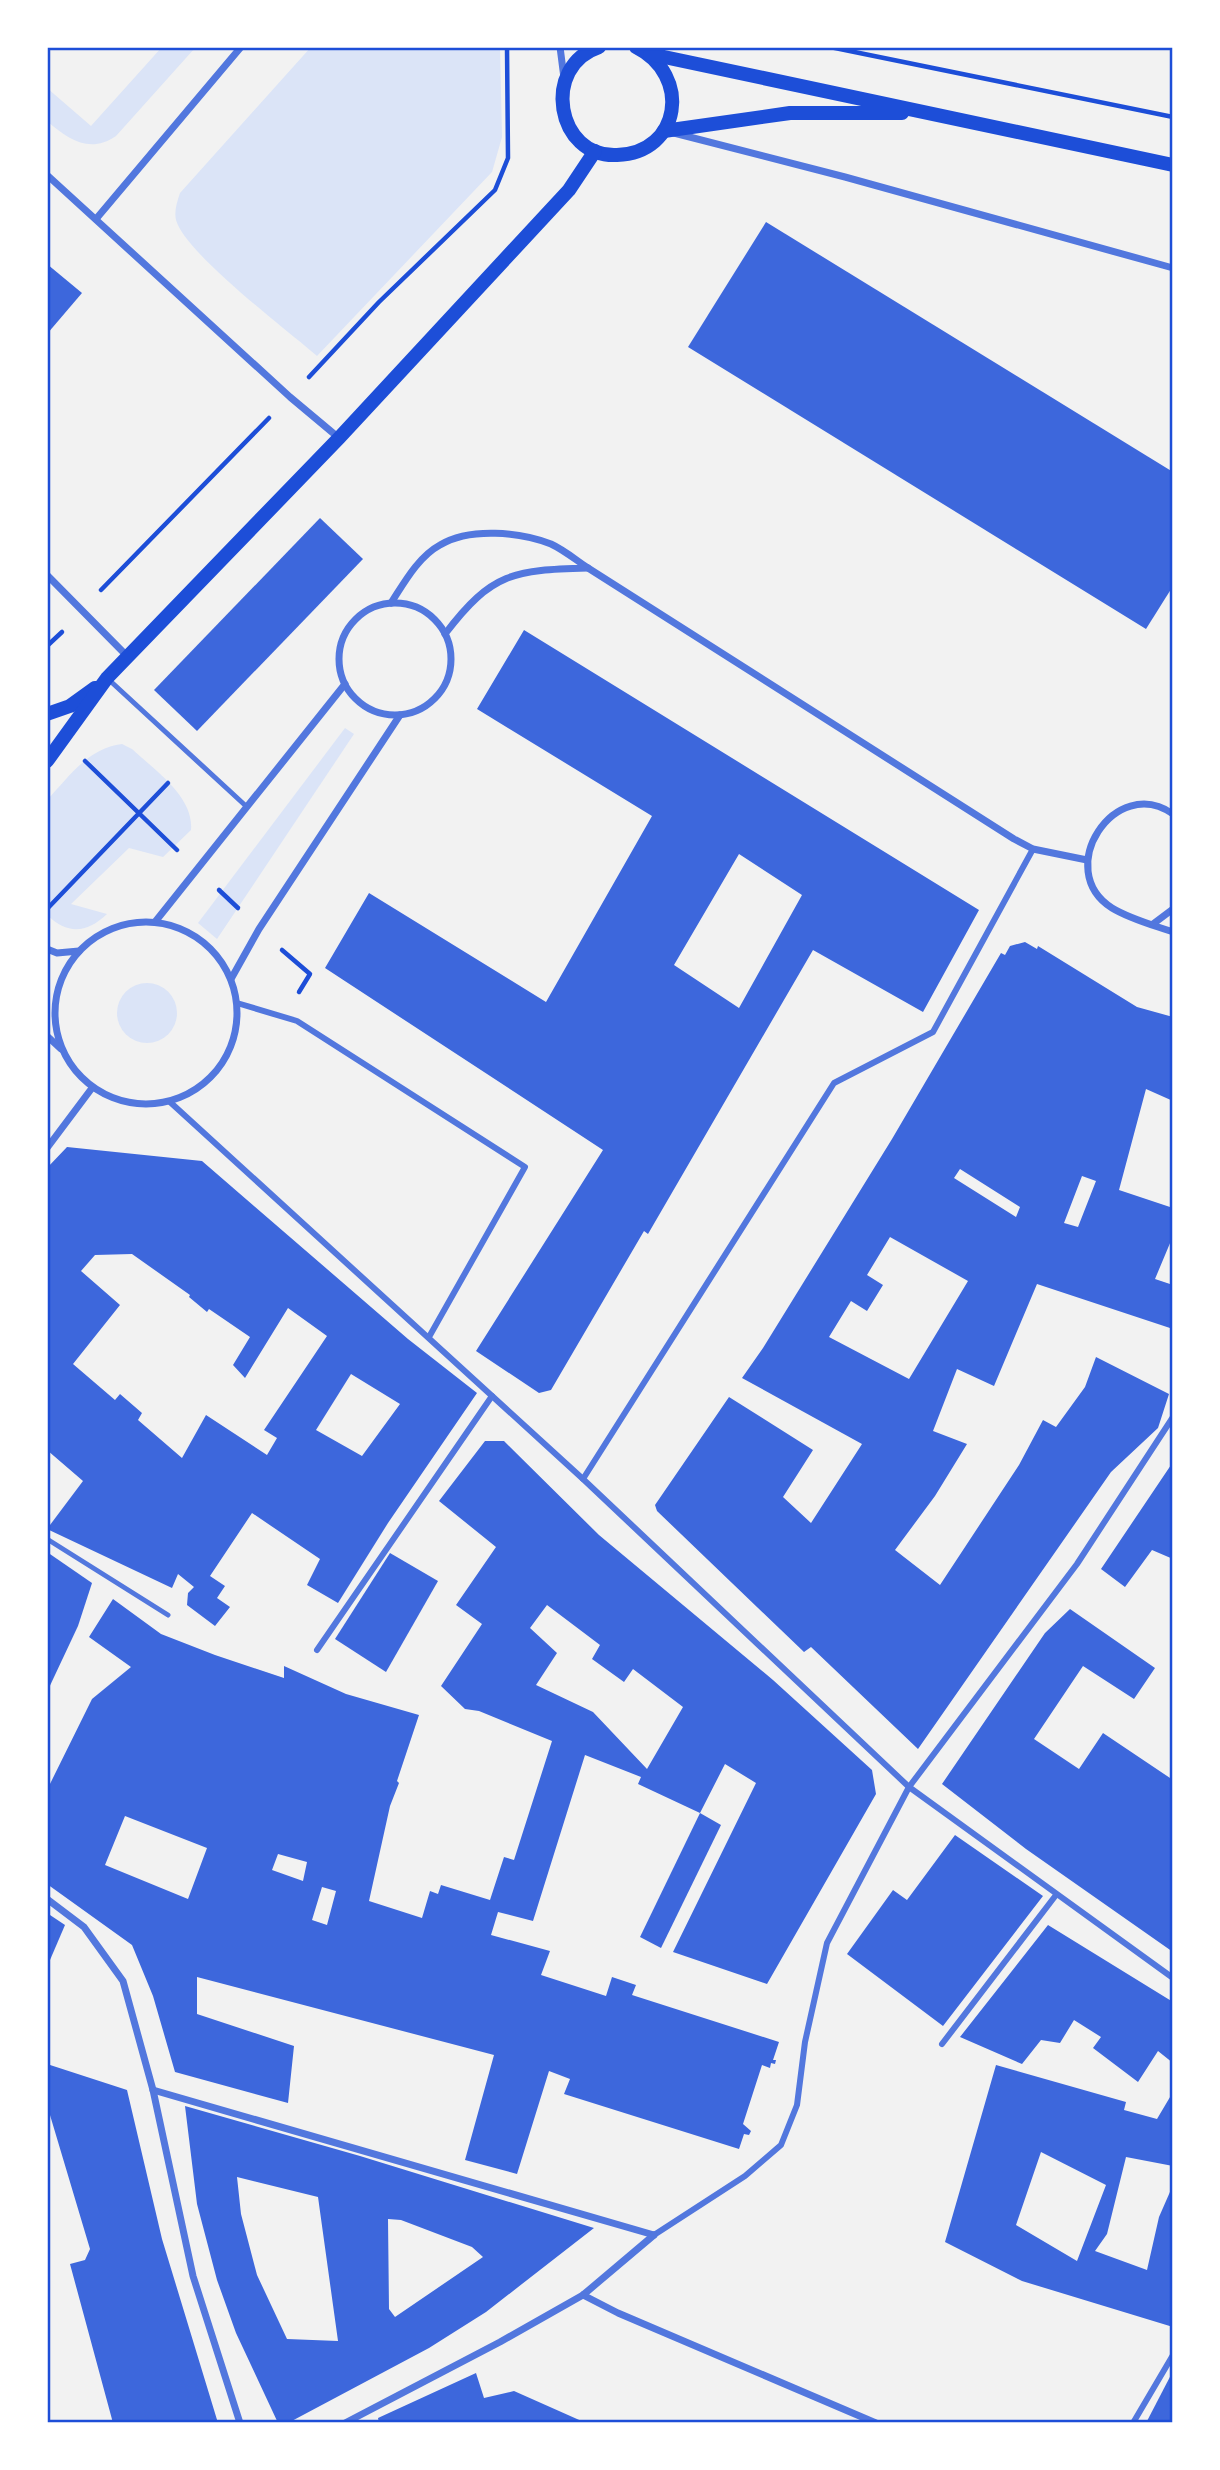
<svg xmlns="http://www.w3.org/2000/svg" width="1220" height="2470" font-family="Spectral,serif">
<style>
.green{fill:#dbe4f7}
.building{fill:#3d67dc;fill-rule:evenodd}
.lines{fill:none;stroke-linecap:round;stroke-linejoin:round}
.path{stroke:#1d4ed8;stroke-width:4.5}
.service{stroke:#5277de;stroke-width:5}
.pedestrian{stroke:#5277de;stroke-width:6}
.minor{stroke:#5277de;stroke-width:7}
.secondary{stroke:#1d4ed8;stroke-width:14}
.neatline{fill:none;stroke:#1d4ed8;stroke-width:2.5}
</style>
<rect width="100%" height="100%" fill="#f2f2f2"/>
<!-- green -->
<g class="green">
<path d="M 162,47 L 194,49 L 116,136 C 90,154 69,140 47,121 L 47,88 L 91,126 Z"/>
<path d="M 311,47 L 500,47 L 502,137 L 492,172 L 317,356 C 287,330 185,253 176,220 C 174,211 177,202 180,193 Z"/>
<polygon points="345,728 354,734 217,939 198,923"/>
<path d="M 122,744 L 132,749 C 154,770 194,796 191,830 L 163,857 L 129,848 L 71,904 L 107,914 C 87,933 68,935 47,915 L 47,800 C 69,777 88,748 122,744 Z"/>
<circle cx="147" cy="1013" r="30"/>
</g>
<!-- building -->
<g class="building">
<polygon points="766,222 1173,472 1173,586 1146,629 688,347"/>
<polygon points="47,264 82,293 47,334"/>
<polygon points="320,518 363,559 197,731 154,690"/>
<path d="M 524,630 L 979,910 L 923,1012 L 813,950 L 648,1234 L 644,1231 L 551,1390 L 539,1393 L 476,1351 L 603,1150 L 325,968 L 369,893 L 546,1002 L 652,816 L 477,709 ZM 739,854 L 802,895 L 739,1008 L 674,965 Z"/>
<path d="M 1025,942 L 1037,949 L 1038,946 L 1137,1007 L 1173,1017 L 1173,1101 L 1146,1089 L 1119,1190 L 1173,1208 L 1173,1236 L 1155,1279 L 1173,1285 L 1173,1329 L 1037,1284 L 994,1386 L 957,1369 L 933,1431 L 967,1444 L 935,1496 L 895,1550 L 940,1585 L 1019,1465 L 1043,1420 L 1056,1427 L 1085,1387 L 1096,1357 L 1169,1394 L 1158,1428 L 1111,1472 L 918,1749 L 811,1647 L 804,1652 L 657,1511 L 655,1505 L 729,1397 L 813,1450 L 783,1497 L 811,1523 L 862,1444 L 742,1378 L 763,1348 L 892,1139 L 1001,953 L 1005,955 L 1010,946 ZM 960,1169 L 1020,1207 L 1016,1217 L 954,1178 ZM 1082,1176 L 1096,1181 L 1078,1227 L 1064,1223 ZM 890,1237 L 968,1281 L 909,1379 L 829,1337 L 851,1301 L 867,1311 L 883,1285 L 867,1275 Z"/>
<path d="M 67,1147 L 202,1161 L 408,1339 L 477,1393 L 388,1523 L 338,1603 L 307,1585 L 320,1559 L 252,1513 L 210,1576 L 225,1586 L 217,1598 L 230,1607 L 215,1626 L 187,1605 L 188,1593 L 194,1587 L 178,1574 L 172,1588 L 47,1529 L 83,1481 L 47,1450 L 47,1168 ZM 132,1254 L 190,1295 L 189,1297 L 207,1312 L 209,1309 L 250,1337 L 233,1365 L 245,1378 L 288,1308 L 327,1336 L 264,1430 L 277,1438 L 267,1455 L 206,1415 L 182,1458 L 138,1420 L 142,1413 L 120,1394 L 115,1400 L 73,1364 L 120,1305 L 81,1271 L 95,1255 ZM 351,1374 L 400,1404 L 362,1456 L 316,1430 Z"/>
<path d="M 485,1441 L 504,1441 L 599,1535 L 773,1680 L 872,1770 L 876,1794 L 767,1984 L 673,1952 L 756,1783 L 725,1764 L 700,1813 L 638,1784 L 641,1777 L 585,1755 L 533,1921 L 498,1912 L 491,1935 L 550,1951 L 541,1975 L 606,1996 L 612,1977 L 636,1985 L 632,1995 L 779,2042 L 773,2060 L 776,2060 L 775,2064 L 771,2063 L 770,2068 L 762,2065 L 743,2124 L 751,2131 L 749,2135 L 744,2134 L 739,2149 L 564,2094 L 570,2079 L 549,2071 L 517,2174 L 465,2160 L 494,2055 L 197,1977 L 197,2014 L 294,2046 L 288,2103 L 175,2072 L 153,1996 L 132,1945 L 47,1884 L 47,1790 L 92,1699 L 131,1667 L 89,1637 L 113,1599 L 161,1634 L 215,1655 L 284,1678 L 284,1666 L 346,1694 L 419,1715 L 397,1781 L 399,1783 L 390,1806 L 369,1901 L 422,1918 L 430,1891 L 438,1894 L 441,1885 L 490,1900 L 504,1857 L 514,1860 L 552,1741 L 479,1711 L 465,1709 L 441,1686 L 482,1624 L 456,1605 L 496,1547 L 439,1501 ZM 547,1605 L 600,1645 L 592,1659 L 624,1682 L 633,1669 L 683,1707 L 647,1769 L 593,1712 L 536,1685 L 557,1653 L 530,1628 ZM 125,1816 L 207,1848 L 188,1899 L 105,1865 ZM 278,1854 L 307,1862 L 303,1881 L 272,1870 ZM 322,1887 L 336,1891 L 327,1925 L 312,1920 Z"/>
<polygon points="1173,1462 1173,1559 1152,1550 1125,1587 1101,1569"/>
<polygon points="47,1552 92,1583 78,1626 47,1692"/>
<polygon points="390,1553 438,1581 386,1672 335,1639"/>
<polygon points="1070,1609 1155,1668 1134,1699 1083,1666 1034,1739 1079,1769 1103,1733 1173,1780 1173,1952 1026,1849 942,1784 1045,1633"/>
<polygon points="700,1813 721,1825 661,1948 640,1937"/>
<polygon points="955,1835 1043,1896 943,2026 847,1954 893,1890 907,1900"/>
<polygon points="47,1913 65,1925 47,1967"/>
<polygon points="1048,1925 1173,2002 1173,2063 1158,2051 1138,2082 1093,2048 1101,2037 1074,2020 1060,2043 1041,2040 1022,2064 960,2037"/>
<polygon points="47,2064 127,2090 162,2239 218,2423 113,2423 70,2264 85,2260 90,2249 47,2105"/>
<path d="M 996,2065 L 1126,2102 L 1124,2110 L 1157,2119 L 1173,2092 L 1173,2166 L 1126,2157 L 1107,2234 L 1095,2251 L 1147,2270 L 1159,2217 L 1173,2185 L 1173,2327 L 1022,2281 L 945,2242 ZM 1041,2152 L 1106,2185 L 1077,2261 L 1016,2225 Z"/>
<path d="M 185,2106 L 360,2156 L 594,2228 L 486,2312 L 429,2348 L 288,2423 L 278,2423 L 236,2333 L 217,2280 L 197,2204 ZM 237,2177 L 318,2197 L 338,2341 L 287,2339 L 257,2275 L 241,2214 ZM 388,2219 L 401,2220 L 472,2247 L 483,2257 L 395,2317 L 389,2309 Z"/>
<polygon points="1173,2371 1173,2423 1146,2423"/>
<polygon points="476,2373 484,2398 514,2391 586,2423 379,2423 378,2418"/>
</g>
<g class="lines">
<!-- path -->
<g class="path">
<polyline points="830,47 1173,117"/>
<polyline points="309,377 379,302 495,190 508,158 507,47"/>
<polyline points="101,590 269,418"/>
<polyline points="47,646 62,632"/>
<polyline points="85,761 177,850"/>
<polyline points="219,890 238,908"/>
<polyline points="47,909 168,783"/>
<polyline points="282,950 310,974 299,992"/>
</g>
<!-- service -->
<g class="service">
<polyline points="107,678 247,807"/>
<polyline points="47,1539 168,1615"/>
</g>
<!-- pedestrian -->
<g class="pedestrian">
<polyline points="237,1003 297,1021 525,1167 429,1337"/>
<polyline points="170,1102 583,1479 909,1787 1173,1978"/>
<polyline points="583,1479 834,1083 933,1032 1033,849"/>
<polyline points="317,1650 492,1396"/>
<polyline points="942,2044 1056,1895"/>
<polyline points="654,2235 745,2176 781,2145 797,2105 805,2042 827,1943 909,1787 1077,1564 1173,1417"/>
<polyline points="1133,2423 1173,2355"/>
</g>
<!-- minor -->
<g class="minor">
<polyline points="560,47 564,78"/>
<polyline points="674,133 845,177 1173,268"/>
<polyline points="47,175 290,397 339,438"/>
<polyline points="96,219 241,47"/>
<polyline points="588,568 1014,839 1033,849 1087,860"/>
<polyline points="47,575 127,656"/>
<path d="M 391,603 C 404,583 418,557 440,545 C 470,527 520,532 551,544 C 564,550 576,560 588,568 C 514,570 492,572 445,634"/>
<circle cx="395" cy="659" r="56"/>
<path d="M 1173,814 C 1115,773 1052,870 1112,908 C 1130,919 1153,925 1173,932"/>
<polyline points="155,922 345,684"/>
<circle cx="146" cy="1013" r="91"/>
<polyline points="1153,924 1173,909"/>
<polyline points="47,949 57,953 79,951"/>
<polyline points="231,979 259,929 400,715"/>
<polyline points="47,1036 61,1049"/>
<polyline points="47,1148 92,1088"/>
<polyline points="47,1899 84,1927 123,1981 153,2090 193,2276 240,2423"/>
<polyline points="153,2090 654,2235"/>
<polyline points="583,2295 618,2313 876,2423"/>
<polyline points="345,2423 500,2342 583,2295 654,2235"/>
</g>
<!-- secondary -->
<g class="secondary">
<path d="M 599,47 C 541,66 556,158 617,155 C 681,153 692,75 636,47"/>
<polyline points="650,54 1173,165"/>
<polyline points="664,131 790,113 902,113"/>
<polyline points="47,714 70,706 95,688"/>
<polyline points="47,761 107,678 339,438 569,190 595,151"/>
</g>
</g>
<!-- border -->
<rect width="1220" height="2470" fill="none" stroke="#ffffff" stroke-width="98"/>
<rect x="49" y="49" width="1122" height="2372" class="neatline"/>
</svg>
